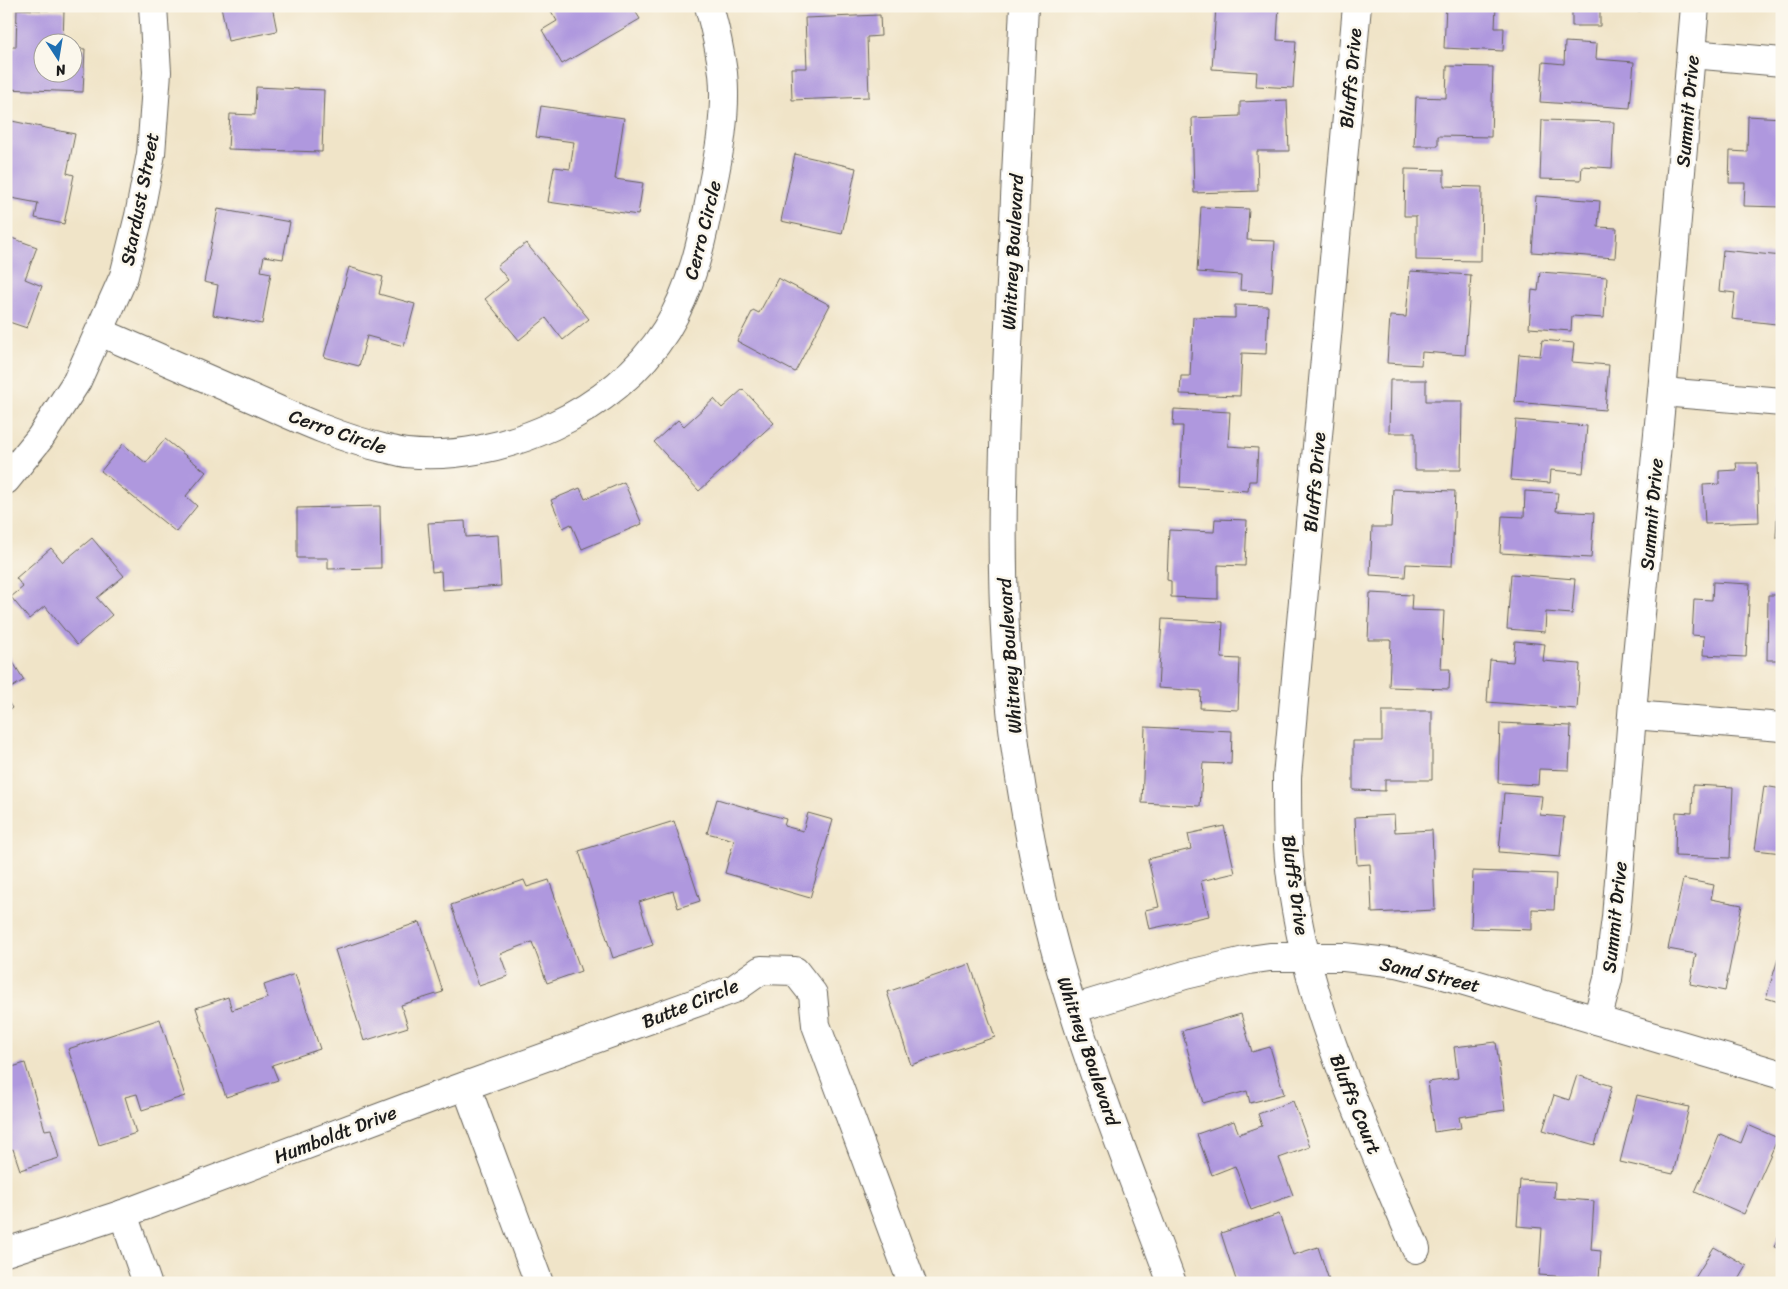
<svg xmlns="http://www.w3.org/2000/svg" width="1788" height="1289" font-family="Sriracha,sans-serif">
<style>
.building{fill:#af98de}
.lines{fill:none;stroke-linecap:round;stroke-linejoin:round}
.minor-casing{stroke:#666258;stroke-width:30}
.minor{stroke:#fff;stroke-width:28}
.labels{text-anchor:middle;stroke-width:5;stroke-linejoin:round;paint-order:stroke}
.street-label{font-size:19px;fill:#1c1c1c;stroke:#fbf7ec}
</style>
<rect width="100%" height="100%" fill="#fbf7ec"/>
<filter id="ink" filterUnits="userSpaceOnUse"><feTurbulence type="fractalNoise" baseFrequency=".02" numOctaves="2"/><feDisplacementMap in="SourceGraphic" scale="10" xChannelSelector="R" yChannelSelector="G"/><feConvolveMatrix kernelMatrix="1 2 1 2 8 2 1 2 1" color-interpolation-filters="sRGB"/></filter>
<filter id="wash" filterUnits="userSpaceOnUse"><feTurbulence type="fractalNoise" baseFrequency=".0096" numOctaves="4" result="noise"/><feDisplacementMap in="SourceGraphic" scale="20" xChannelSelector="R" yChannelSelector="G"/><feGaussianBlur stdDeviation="1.12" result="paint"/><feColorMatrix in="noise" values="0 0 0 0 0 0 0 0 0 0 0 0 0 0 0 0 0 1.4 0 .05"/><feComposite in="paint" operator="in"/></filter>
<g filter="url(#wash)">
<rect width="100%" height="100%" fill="#f0e4c8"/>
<g id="blocks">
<!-- building -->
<g class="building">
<polygon points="221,6 272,6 277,31 228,41"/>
<polygon points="548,6 632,6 640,19 562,64 542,30 557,21"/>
<polygon points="1216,6 1279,6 1277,40 1296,41 1293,88 1256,86 1257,72 1212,69"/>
<polygon points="1446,6 1496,6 1495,28 1504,28 1503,51 1444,48"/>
<polygon points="1552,6 1641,6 1641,11 1600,10 1600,26 1572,26 1572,9 1552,9"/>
<polygon points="17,9 64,11 63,42 42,42 42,72 72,72 72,48 85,49 83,92 6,89 6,47 16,47"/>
<polygon points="880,15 881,36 867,37 869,97 792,100 791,68 807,68 805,18"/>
<polygon points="1565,42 1597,44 1596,59 1634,62 1630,108 1540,102 1543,62 1564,64"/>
<polygon points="1447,66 1493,67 1491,137 1438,136 1438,146 1414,146 1416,97 1446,98"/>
<polygon points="256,87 324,90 322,152 228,149 230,114 255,115"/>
<polygon points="1287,100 1289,151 1257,151 1258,191 1194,193 1192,118 1240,116 1240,102"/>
<polygon points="541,106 624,118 615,179 643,183 638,215 548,202 554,167 570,169 574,142 536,137"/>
<polygon points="1748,116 1782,118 1782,207 1744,206 1745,183 1729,183 1730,151 1747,152"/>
<polygon points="7,120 75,134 67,173 74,175 64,224 35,218 38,203 6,197"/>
<polygon points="1542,120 1614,122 1612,168 1582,166 1581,180 1540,179"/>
<polygon points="795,154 856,168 842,234 781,221"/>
<polygon points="1405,169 1444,170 1444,186 1482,187 1481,261 1416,260 1416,216 1404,216"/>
<polygon points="1536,196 1600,201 1598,227 1617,228 1615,258 1532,252"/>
<polygon points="1201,207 1249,209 1247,240 1275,241 1272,292 1240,290 1241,275 1197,272"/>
<polygon points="218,209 290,222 283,259 264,256 261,271 271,273 262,324 213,315 218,285 204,282"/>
<polygon points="6,236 37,247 25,279 42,286 27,328 6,321"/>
<polygon points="526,243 589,319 563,340 546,318 519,340 485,299 508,280 497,266"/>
<polygon points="1723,250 1782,256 1776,324 1732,319 1735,293 1719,291"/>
<polygon points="349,267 383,277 379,294 415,304 404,346 367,336 359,366 324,357"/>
<polygon points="1410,271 1471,275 1465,355 1422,352 1421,365 1387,363 1390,316 1406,317"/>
<polygon points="1540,272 1607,277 1604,318 1572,316 1571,331 1529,328 1532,290 1538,291"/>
<polygon points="778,278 830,305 795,372 737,341 753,310 759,313"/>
<polygon points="1235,305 1268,306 1266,354 1242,353 1240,396 1180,394 1181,376 1190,376 1193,317 1235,318"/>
<polygon points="1542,340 1574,343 1572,362 1609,365 1605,410 1515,402 1519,354 1540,356"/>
<polygon points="1390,380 1426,380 1426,401 1462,401 1461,470 1415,470 1415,433 1389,433"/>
<polygon points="743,389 774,423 699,491 654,442 678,420 684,426 714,399 722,408"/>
<polygon points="1174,409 1230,412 1228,446 1258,448 1256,481 1249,481 1248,491 1180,487 1183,426 1173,426"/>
<polygon points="1516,420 1587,426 1583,473 1551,470 1550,483 1511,480"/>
<polygon points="165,439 206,472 186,496 197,506 176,532 101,471 123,444 146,463"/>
<polygon points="1736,463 1757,463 1759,522 1705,524 1703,485 1719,484 1719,471 1737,470"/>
<polygon points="1780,467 1782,467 1782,537 1776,537"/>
<polygon points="624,482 642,524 582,549 571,524 563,528 551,500 580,488 585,499"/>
<polygon points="1393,489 1455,491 1452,566 1406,564 1405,577 1370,575 1372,527 1391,527"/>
<polygon points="1525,491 1558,493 1556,511 1594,513 1591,558 1500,553 1502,516 1524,517"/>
<polygon points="380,506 381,568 328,569 328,558 297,558 297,508"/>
<polygon points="1215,519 1247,520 1245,566 1218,565 1218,599 1171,597 1171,581 1167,580 1169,530 1214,532"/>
<polygon points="465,521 466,537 498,535 501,586 442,590 441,571 432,572 428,523"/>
<polygon points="92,538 124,576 97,598 112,615 77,645 45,606 29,619 11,597 23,587 16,578 51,548 63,562"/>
<polygon points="1511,574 1575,579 1572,614 1546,612 1545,632 1507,629"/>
<polygon points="1713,582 1750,584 1746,657 1703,655 1704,636 1692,635 1694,599 1712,600"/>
<polygon points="1370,593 1412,595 1411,610 1444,611 1441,669 1450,669 1449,689 1389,687 1391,640 1368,640"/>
<polygon points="1768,595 1782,595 1782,660 1767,660"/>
<polygon points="1162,619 1223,622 1221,658 1240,659 1238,710 1200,708 1201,691 1158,688"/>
<polygon points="1515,641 1545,644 1543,661 1580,664 1577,709 1487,702 1490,660 1513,662"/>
<polygon points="6,651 24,680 6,691"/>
<polygon points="6,699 12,708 6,712"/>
<polygon points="1382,711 1432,711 1432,780 1385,780 1385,791 1353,790 1353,741 1382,741"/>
<polygon points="1500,723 1571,726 1569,770 1539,769 1538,785 1498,783"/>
<polygon points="1145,727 1232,731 1231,764 1203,763 1200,806 1142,803"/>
<polygon points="1693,785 1733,787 1730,858 1675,856 1676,812 1692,813"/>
<polygon points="1764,786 1782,789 1782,853 1755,850"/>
<polygon points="1504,793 1542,796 1540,815 1564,817 1560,857 1499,852"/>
<polygon points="717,799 786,819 784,826 803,831 808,813 833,820 810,898 725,873 734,840 707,833"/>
<polygon points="1394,815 1395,832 1432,830 1435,910 1372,913 1370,864 1357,865 1355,817"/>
<polygon points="674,821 700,901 678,908 673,891 639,902 653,945 613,958 579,851"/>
<polygon points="1224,826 1235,873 1201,881 1209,916 1149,929 1145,910 1159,907 1148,859 1191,849 1188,834"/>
<polygon points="1473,871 1556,874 1554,910 1532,909 1532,930 1471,928"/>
<polygon points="1683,879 1714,885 1711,899 1742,905 1725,991 1690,984 1696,954 1668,949"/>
<polygon points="524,880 527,887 549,880 581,971 547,983 532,942 500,954 508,976 479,986 451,905"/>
<polygon points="420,922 443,992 401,1005 408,1027 364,1041 335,950"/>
<polygon points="1782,946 1782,1003 1766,998"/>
<polygon points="970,964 995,1037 911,1065 887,992"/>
<polygon points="295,974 320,1049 272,1065 278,1080 226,1097 196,1008 228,997 232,1010 268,998 264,985"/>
<polygon points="1241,1014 1252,1052 1270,1047 1284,1094 1250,1103 1247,1091 1203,1103 1182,1031"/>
<polygon points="160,1019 185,1096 142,1110 137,1094 125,1097 136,1133 99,1145 68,1049"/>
<polygon points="1496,1042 1505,1110 1459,1117 1461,1128 1434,1132 1428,1082 1458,1078 1454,1047"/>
<polygon points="25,1063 45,1130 51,1129 59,1158 20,1170 13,1149 6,1151 6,1069"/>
<polygon points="1577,1075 1612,1086 1595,1145 1543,1130 1554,1095 1569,1100"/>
<polygon points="1637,1095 1689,1107 1673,1174 1620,1162"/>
<polygon points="1293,1101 1310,1147 1279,1158 1293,1195 1251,1210 1235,1166 1212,1175 1197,1134 1234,1121 1239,1134 1262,1126 1258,1114"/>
<polygon points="1748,1125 1778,1138 1744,1214 1695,1192 1720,1134 1741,1143"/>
<polygon points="1520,1180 1555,1182 1554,1198 1594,1201 1591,1250 1601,1251 1599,1279 1539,1275 1542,1228 1517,1226"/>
<polygon points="1279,1214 1293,1255 1318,1247 1330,1283 1237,1283 1221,1233"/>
<polygon points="1782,1227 1782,1249 1774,1247"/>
<polygon points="1714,1247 1747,1266 1737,1283 1692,1283"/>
</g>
</g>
</g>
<g filter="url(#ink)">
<use href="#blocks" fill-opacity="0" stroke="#666258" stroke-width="1"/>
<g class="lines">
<defs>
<g id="minor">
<path d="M 1024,6 C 1019,113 1014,220 1009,326 C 1002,466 997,605 1015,744 C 1025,815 1038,887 1057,956 C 1088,1067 1132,1175 1172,1283"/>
<path d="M 1357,6 L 1287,777 C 1287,800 1287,823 1288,845 C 1290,880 1298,924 1306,958 C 1331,1059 1376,1153 1416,1249"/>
<polyline points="1692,54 1782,62"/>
<path d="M 100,332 C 155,356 210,380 265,404 C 303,421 341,438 383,448 C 390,449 398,452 406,453 C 501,463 615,412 666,330 C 692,288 702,241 711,193 C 719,154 727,112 723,73 C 720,50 715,28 709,6"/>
<polyline points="1662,392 1782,402"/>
<polyline points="6,480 40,438 77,381 124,276 139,216 151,154 157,72 153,6"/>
<polyline points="1633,715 1782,727"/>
<polyline points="1073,1009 1185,975 1249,960 1270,957 1344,957 1397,963 1441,974 1782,1075"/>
<polyline points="1597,1020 1608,979 1616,918 1635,677 1666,349 1695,6"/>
<polyline points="466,1086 539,1283"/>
<polyline points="123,1214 147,1283"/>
<polyline points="6,1252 123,1214 429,1099 734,989 761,970 795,971 813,994 816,1025 912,1283"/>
</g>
</defs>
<!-- minor casing -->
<use href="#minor" class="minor-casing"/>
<!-- minor -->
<use href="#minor" class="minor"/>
</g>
</g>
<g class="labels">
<!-- street labels -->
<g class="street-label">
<text transform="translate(1350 78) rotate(-85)" y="7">Bluffs Drive</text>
<text transform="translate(1687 111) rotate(-85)" y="7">Summit Drive</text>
<text transform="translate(139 199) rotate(-79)" y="7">Stardust Street</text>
<text transform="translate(702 230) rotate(-76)" y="7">Cerro Circle</text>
<text transform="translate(1012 252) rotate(-87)" y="7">Whitney Boulevard</text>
<text transform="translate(338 431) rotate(19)" y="7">Cerro Circle</text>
<text transform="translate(1314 482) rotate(-85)" y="7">Bluffs Drive</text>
<text transform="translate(1651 514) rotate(-85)" y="7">Summit Drive</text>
<text transform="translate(1009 656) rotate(-94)" y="7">Whitney Boulevard</text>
<text transform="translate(1296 885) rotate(82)" y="7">Bluffs Drive</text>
<text transform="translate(1614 917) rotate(-84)" y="7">Summit Drive</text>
<text transform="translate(1430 974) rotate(13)" y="7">Sand Street</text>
<text transform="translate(690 1003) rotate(-22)" y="7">Butte Circle</text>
<text transform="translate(1089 1051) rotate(71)" y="7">Whitney Boulevard</text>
<text transform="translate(1356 1104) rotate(68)" y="7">Bluffs Court</text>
<text transform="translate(335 1134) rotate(-21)" y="7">Humboldt Drive</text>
</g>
</g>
<!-- margin -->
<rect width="1788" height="1289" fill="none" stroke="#fbf7ec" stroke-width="25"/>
<!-- north arrow -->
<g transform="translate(58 58) rotate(168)"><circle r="24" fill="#fbf7ec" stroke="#a29f99"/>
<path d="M0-4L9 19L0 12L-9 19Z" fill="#1f6fb2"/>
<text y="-8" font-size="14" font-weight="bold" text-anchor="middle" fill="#1c1c1c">N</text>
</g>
</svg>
